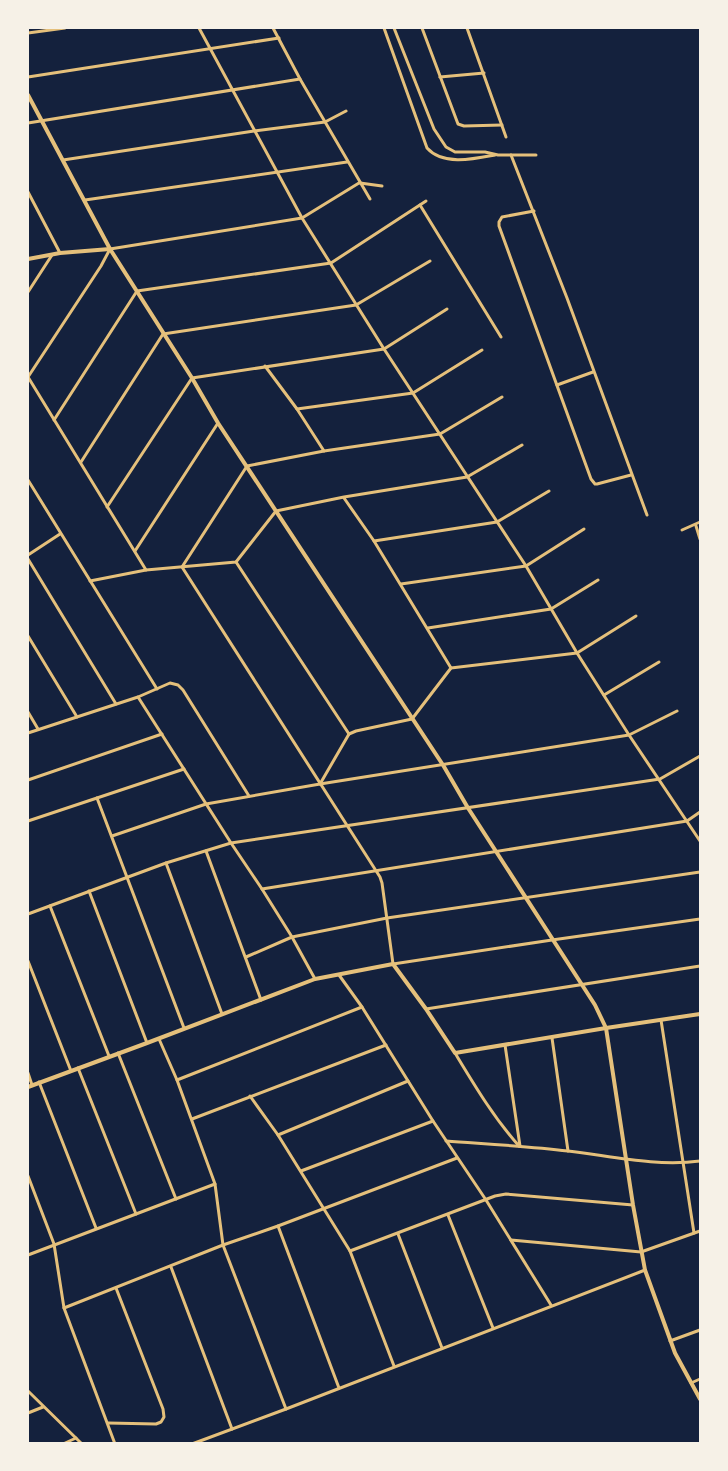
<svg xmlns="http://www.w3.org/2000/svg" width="728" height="1471" font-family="Mulish,sans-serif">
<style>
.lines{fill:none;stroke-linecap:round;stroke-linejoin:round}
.minor{stroke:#e5c07b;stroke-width:3}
.tertiary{stroke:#e5c07b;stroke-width:4}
</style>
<rect width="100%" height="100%" fill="#14213d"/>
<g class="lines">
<!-- minor -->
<g class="minor">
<polyline points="199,28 302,218 384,349 526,566 577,653 629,735 700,841"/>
<polyline points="273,28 300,79 370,199"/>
<path d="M 384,28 L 427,148 C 443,166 474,159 495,155"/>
<polyline points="394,28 434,129 446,147 455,152 485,152 498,155 536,155"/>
<polyline points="422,28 458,124 464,126 502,125"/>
<polyline points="467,28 506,137"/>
<polyline points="28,33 65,28"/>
<polyline points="28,77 279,38"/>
<polyline points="440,77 484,73"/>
<polyline points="28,123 300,79"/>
<polyline points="511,155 567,298 647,515"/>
<polyline points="63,160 254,131 325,122 346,111"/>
<polyline points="360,183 382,186"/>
<polyline points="28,192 60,253"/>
<polyline points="85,200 347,162"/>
<polyline points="420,205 501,337"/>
<polyline points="534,211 502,217 499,222 499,226 591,479 595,484 597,484 631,475"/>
<polyline points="28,292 52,255"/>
<polyline points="265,366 297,409 324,451"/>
<polyline points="28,377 101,266 110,249 302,218 359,183"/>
<polyline points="28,377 146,570"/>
<polyline points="557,385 593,372"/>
<polyline points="502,397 440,434 324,451 247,466 182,567 380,877 382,883 393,964 552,940 700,919"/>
<polyline points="297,409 413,393 482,350"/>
<polyline points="54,420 137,291 331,263 426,201"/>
<polyline points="81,462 163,334 356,305 430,261"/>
<polyline points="28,480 157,689"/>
<polyline points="344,498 374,541 451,668"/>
<polyline points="107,507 192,378 384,349 447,309"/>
<polyline points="696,526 700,539"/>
<polyline points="682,530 700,522"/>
<polyline points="374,541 497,522 549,491"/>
<polyline points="135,551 218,423"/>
<polyline points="28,555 60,534"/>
<polyline points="28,559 116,704"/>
<polyline points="236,562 349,734"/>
<polyline points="90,581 146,570 236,562 276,511 344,497 467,477 522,445"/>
<polyline points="401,584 526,566 584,529"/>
<polyline points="428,628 551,609 598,580"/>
<polyline points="28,636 77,717"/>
<polyline points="604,695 659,662"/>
<polyline points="138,697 231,843 262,889 292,937 315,979"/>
<polyline points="28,712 38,729"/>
<polyline points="28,733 138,697 170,683 178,685 183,690 249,796"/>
<polyline points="349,734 356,731 412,719 451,668 577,653 636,616"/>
<polyline points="28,780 162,734"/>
<polyline points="320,784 349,734"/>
<polyline points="97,798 184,1028"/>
<polyline points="28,821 184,769"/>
<polyline points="112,836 206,804 320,784 629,735 677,711"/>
<polyline points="206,851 261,1000"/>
<polyline points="166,863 222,1014"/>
<polyline points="262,889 687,821 700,812"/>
<polyline points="89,891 147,1043"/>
<polyline points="50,906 109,1056"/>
<polyline points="28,914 166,863 231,843 660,779 700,756"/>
<polyline points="246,957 292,937 387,918 700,872"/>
<polyline points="28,961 71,1071"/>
<polyline points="339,975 362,1007 433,1121 486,1200 551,1305"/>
<polyline points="426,1009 700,966"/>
<polyline points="661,1020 694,1233"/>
<polyline points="552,1038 568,1151"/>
<polyline points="159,1039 177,1080 215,1184 223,1245 286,1409"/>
<polyline points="505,1045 520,1146"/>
<polyline points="118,1053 176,1199"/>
<path d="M 455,1053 C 475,1086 494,1118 519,1146"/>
<polyline points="78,1068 136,1214"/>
<polyline points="28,1073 32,1085"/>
<polyline points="177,1080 362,1007"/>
<polyline points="39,1082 96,1228"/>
<polyline points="250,1096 278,1135 350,1251 394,1366"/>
<polyline points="192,1119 386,1045"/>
<polyline points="278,1135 408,1081"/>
<path d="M 446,1141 C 486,1144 527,1146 568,1151 C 611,1156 656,1167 700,1161"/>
<polyline points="301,1171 433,1121"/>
<polyline points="28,1176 54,1244 64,1308 115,1444"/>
<polyline points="448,1215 493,1328"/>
<polyline points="278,1226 339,1388"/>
<polyline points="398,1234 442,1348"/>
<polyline points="511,1240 641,1252 700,1231"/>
<polyline points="350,1251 495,1196 506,1194 633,1205"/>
<polyline points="28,1255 215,1184"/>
<polyline points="171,1267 232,1429"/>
<polyline points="64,1308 223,1245 278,1226 457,1158"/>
<polyline points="670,1341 700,1330"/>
<polyline points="691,1383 700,1379"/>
<polyline points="28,1391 82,1444"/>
<polyline points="28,1413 43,1407"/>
<polyline points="108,1423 156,1424 161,1422 164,1417 163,1409 116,1288"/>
<polyline points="63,1444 76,1438"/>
<polyline points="192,1444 286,1409 645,1270"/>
</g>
<!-- tertiary -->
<g class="tertiary">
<polyline points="28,95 110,249 192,378 218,423 443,765 468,808 595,1005 606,1028 633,1205 645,1270 675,1353 700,1399"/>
<polyline points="28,259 60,253 110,249"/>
<polyline points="28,1087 147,1043 315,979 393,964 426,1009 455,1053 606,1028 700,1014"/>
</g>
</g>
<!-- border -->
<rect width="728" height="1471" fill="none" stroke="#f6f1e7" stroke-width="58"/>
</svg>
